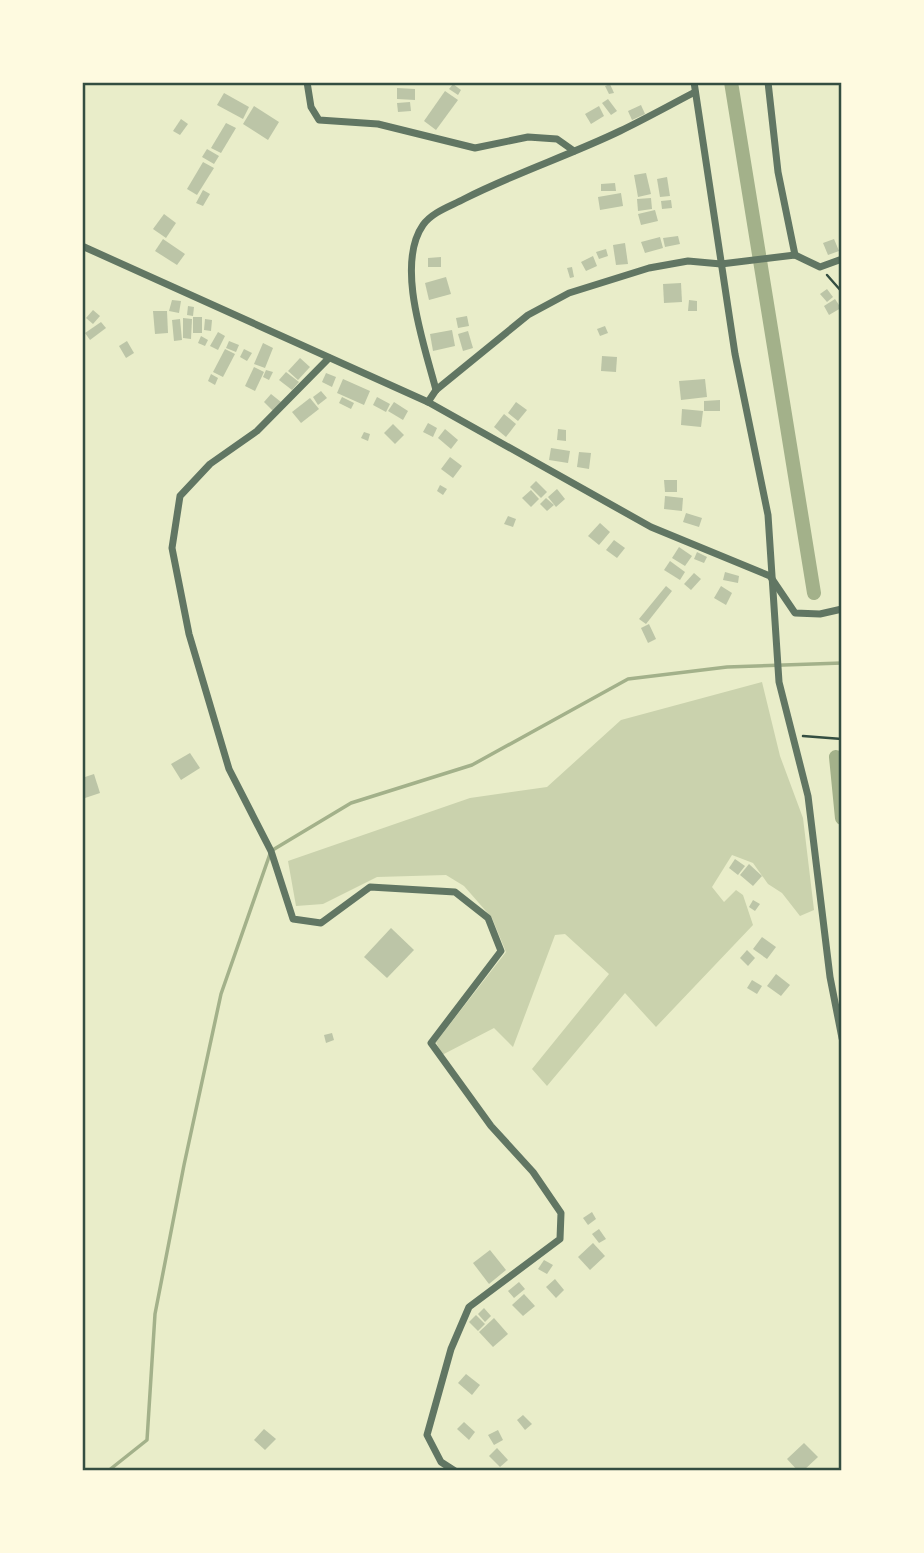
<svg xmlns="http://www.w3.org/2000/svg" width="924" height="1553" font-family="Raleway,sans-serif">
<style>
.green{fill:#cad2ad}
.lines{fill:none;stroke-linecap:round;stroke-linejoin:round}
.stream{stroke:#a3b18a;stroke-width:3.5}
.canal{stroke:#a3b18a;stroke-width:14}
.building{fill:#bcc5a7}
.path{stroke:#344e41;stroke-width:2.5}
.minor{stroke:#617663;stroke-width:7}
.neatline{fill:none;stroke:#344e41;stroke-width:2.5}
</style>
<rect width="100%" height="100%" fill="#e9edc9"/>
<!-- green -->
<polygon class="green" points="762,682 780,756 803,818 814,910 800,916 782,893 768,884 753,863 732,855 712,887 724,902 736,890 743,895 753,925 656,1027 625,993 547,1086 532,1069 609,974 565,934 555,935 513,1047 494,1028 442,1055 436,1042 506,952 492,918 464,886 446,875 377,877 323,904 296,906 288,861 470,798 547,787 621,720"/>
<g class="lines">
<!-- stream -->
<polyline class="stream" points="108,1471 147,1440 155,1314 184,1165 221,994 271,851 351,803 472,765 628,679 727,667 842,663"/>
<!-- canal -->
<g class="canal">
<polyline points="731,82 814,593"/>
<polyline points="836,757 842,818"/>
</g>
</g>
<!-- building -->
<g class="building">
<polygon points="453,84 461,90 458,95 449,89"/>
<polygon points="610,84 614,93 609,94 605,86"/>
<polygon points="397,88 415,89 415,100 397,99"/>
<polygon points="445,91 458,100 436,130 424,121"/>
<polygon points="224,93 249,107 243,119 217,105"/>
<polygon points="608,99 617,111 611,115 602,103"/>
<polygon points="410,102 411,111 398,112 397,103"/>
<polygon points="641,105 645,114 632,120 628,111"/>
<polygon points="254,106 279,122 268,140 243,124"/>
<polygon points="599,106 604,116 591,124 585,114"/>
<polygon points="181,119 188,124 180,135 173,131"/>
<polygon points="226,123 236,128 221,153 211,148"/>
<polygon points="207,149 219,156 214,164 202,157"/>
<polygon points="203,162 214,168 197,195 187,189"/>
<polygon points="646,173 651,194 638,197 634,175"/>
<polygon points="667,177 670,196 660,197 657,179"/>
<polygon points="615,183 616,191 601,191 601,184"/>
<polygon points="203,190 210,194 203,206 196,203"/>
<polygon points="621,193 623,206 600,210 598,197"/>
<polygon points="651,198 652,209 638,211 637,199"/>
<polygon points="671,200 672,208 662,209 661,201"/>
<polygon points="655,210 658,221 641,225 638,214"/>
<polygon points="164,214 176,223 166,238 153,229"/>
<polygon points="678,236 680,244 665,247 663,238"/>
<polygon points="660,237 663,248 645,253 641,242"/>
<polygon points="163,239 185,254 177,265 155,251"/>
<polygon points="834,239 839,251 828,255 823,243"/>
<polygon points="625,243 628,264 616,265 613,245"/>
<polygon points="606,249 608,256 599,259 596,252"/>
<polygon points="593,256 597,266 586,271 581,262"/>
<polygon points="441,257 441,267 428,267 428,258"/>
<polygon points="572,267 574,277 570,278 567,268"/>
<polygon points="446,277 451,294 429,300 425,283"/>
<polygon points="681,283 682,302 664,303 663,284"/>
<polygon points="827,289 833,297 827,302 820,294"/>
<polygon points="835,299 841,308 829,315 824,306"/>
<polygon points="172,300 181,301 179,313 169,311"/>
<polygon points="689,300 697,301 697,311 688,311"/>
<polygon points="188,306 194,307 193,316 187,315"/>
<polygon points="93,310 100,316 93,324 86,318"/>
<polygon points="153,311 167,311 168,333 155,334"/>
<polygon points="467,316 469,326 458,328 456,318"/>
<rect x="193" y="317" width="9" height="16"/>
<polygon points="183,318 192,319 191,339 183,338"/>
<polygon points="180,319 182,340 174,341 172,320"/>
<polygon points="205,319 212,320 211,331 204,330"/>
<polygon points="101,322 106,328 90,340 85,333"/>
<polygon points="605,326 608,333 600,336 597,329"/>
<polygon points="452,330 455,346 433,351 430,334"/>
<polygon points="468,331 473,348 463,351 458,334"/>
<polygon points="218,332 225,336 218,350 210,346"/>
<polygon points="201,336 208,340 205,346 198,343"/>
<polygon points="127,341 134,353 126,358 119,346"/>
<polygon points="229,341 239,345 236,352 226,348"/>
<polygon points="263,343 273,348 265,368 254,364"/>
<polygon points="225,349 235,354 223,377 213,372"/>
<polygon points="244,349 252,353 247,361 240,357"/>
<polygon points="602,356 617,357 616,372 601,371"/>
<polygon points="300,358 310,367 298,380 288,371"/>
<polygon points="254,367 264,372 255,391 245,386"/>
<polygon points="266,370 273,372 269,380 263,377"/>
<polygon points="286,372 299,382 292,390 279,380"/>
<polygon points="326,373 336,377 332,387 322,382"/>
<polygon points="211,374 218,378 215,385 208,381"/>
<polygon points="343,379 370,391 364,405 337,393"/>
<polygon points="705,379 707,397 681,400 679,381"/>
<polygon points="321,391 327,398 318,405 313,397"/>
<polygon points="271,394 281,402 273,411 264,402"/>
<polygon points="342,397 354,403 351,409 339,403"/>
<polygon points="377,397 390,404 386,412 373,405"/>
<polygon points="310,398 319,409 301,423 292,412"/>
<polygon points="720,400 720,411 704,411 704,401"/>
<polygon points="394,402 408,411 403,420 388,411"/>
<polygon points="516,402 527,410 518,421 508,413"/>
<polygon points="682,409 703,411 701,427 681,425"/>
<polygon points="504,414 516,424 506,437 494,427"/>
<polygon points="428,423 437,428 433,437 423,432"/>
<polygon points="393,424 404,435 395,444 384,433"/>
<polygon points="445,429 458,440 451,449 438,438"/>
<polygon points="558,429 566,430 566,441 557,440"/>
<polygon points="364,432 370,434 368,441 361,438"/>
<polygon points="551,448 570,451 568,463 549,460"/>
<polygon points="579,452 591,453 589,469 577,467"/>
<polygon points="450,457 462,466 453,478 441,469"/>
<polygon points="664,480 677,480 677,492 665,492"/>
<polygon points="536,481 547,492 541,498 530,487"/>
<polygon points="440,485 447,489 443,495 437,491"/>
<polygon points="557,489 565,499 556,507 548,497"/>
<polygon points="531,490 539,499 531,507 522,498"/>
<polygon points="665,496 683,498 682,511 664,509"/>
<polygon points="546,498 554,505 547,511 540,504"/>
<polygon points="686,513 702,518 699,527 683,522"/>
<polygon points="508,516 516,519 513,527 504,524"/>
<polygon points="600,523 610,532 599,545 588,536"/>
<polygon points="614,540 625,548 617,558 606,550"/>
<polygon points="679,547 692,556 685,566 672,558"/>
<polygon points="697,552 707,557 704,563 694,559"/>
<polygon points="670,561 685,572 680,580 664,570"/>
<polygon points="725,572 739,576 738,583 723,580"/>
<polygon points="694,573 701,579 691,590 684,584"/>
<polygon points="666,586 672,591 646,624 639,619"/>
<polygon points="721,586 732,593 726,605 714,598"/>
<polygon points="649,624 656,639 648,643 641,628"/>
<polygon points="190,753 200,768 181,780 171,764"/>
<polygon points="94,774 100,793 82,799 82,778"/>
<polygon points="735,859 745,866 738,875 729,868"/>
<polygon points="749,864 762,876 753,886 740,875"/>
<polygon points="753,900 760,904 755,911 749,907"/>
<polygon points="391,928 414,950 387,978 364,957"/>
<polygon points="762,937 776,947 767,959 753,949"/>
<polygon points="747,950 755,958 748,966 740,958"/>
<polygon points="776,974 790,985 781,996 767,986"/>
<polygon points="752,980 762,986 757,994 747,988"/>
<polygon points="332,1033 334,1040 326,1043 324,1035"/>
<polygon points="592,1212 596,1219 588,1225 583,1218"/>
<polygon points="599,1229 606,1239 599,1243 592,1234"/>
<polygon points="593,1243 605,1256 590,1270 578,1257"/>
<polygon points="490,1250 506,1270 489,1284 473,1263"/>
<polygon points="544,1260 553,1265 547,1274 538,1269"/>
<polygon points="555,1279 564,1290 556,1298 546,1287"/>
<polygon points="519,1282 525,1289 514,1298 508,1291"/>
<polygon points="524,1294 535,1306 523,1316 512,1305"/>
<polygon points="484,1308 491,1316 485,1322 478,1314"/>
<polygon points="476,1315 485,1324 478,1331 469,1322"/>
<polygon points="494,1318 508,1334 493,1347 479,1332"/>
<polygon points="466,1374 480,1385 472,1395 458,1383"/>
<polygon points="523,1415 532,1424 525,1430 517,1420"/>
<polygon points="464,1422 475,1432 469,1440 457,1429"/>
<polygon points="264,1429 276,1439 265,1450 254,1440"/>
<polygon points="498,1430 503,1440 494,1445 488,1435"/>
<polygon points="804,1443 818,1457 803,1471 798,1471 787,1459"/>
<polygon points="497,1448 508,1460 500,1467 489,1456"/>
</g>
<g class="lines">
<!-- path -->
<g class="path">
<polyline points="827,275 842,292"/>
<polyline points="803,736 842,739"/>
</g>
<!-- minor -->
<g class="minor">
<polyline points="307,82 311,107 319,120 378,124 475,148 528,137 557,139 574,151"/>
<polyline points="694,82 735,354 768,515 779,682 808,796 830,977 842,1038"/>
<polyline points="768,82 778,172 795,255"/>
<polyline points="82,246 428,402 651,527 770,576 795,613 820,614 842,609"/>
<polyline points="329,358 257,431 210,464 180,496 172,548 189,634 229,769 271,851 293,919 321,923 370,887 455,892 488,918 501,951 431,1043 491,1126 533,1172 561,1213 560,1239 469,1307 451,1349 427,1435 441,1462 455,1471"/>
<path d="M 436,390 C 425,347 395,265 423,225 C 432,212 451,206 464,199 C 515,173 568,156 620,131 C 645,119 670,105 695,92"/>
<polyline points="428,402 436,390 528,315 569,293 649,268 688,261 721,264 795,255 820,267 842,259"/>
</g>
</g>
<!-- border -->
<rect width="924" height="1553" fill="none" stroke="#fefae0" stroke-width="168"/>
<rect x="84" y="84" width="756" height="1385" class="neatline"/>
</svg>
